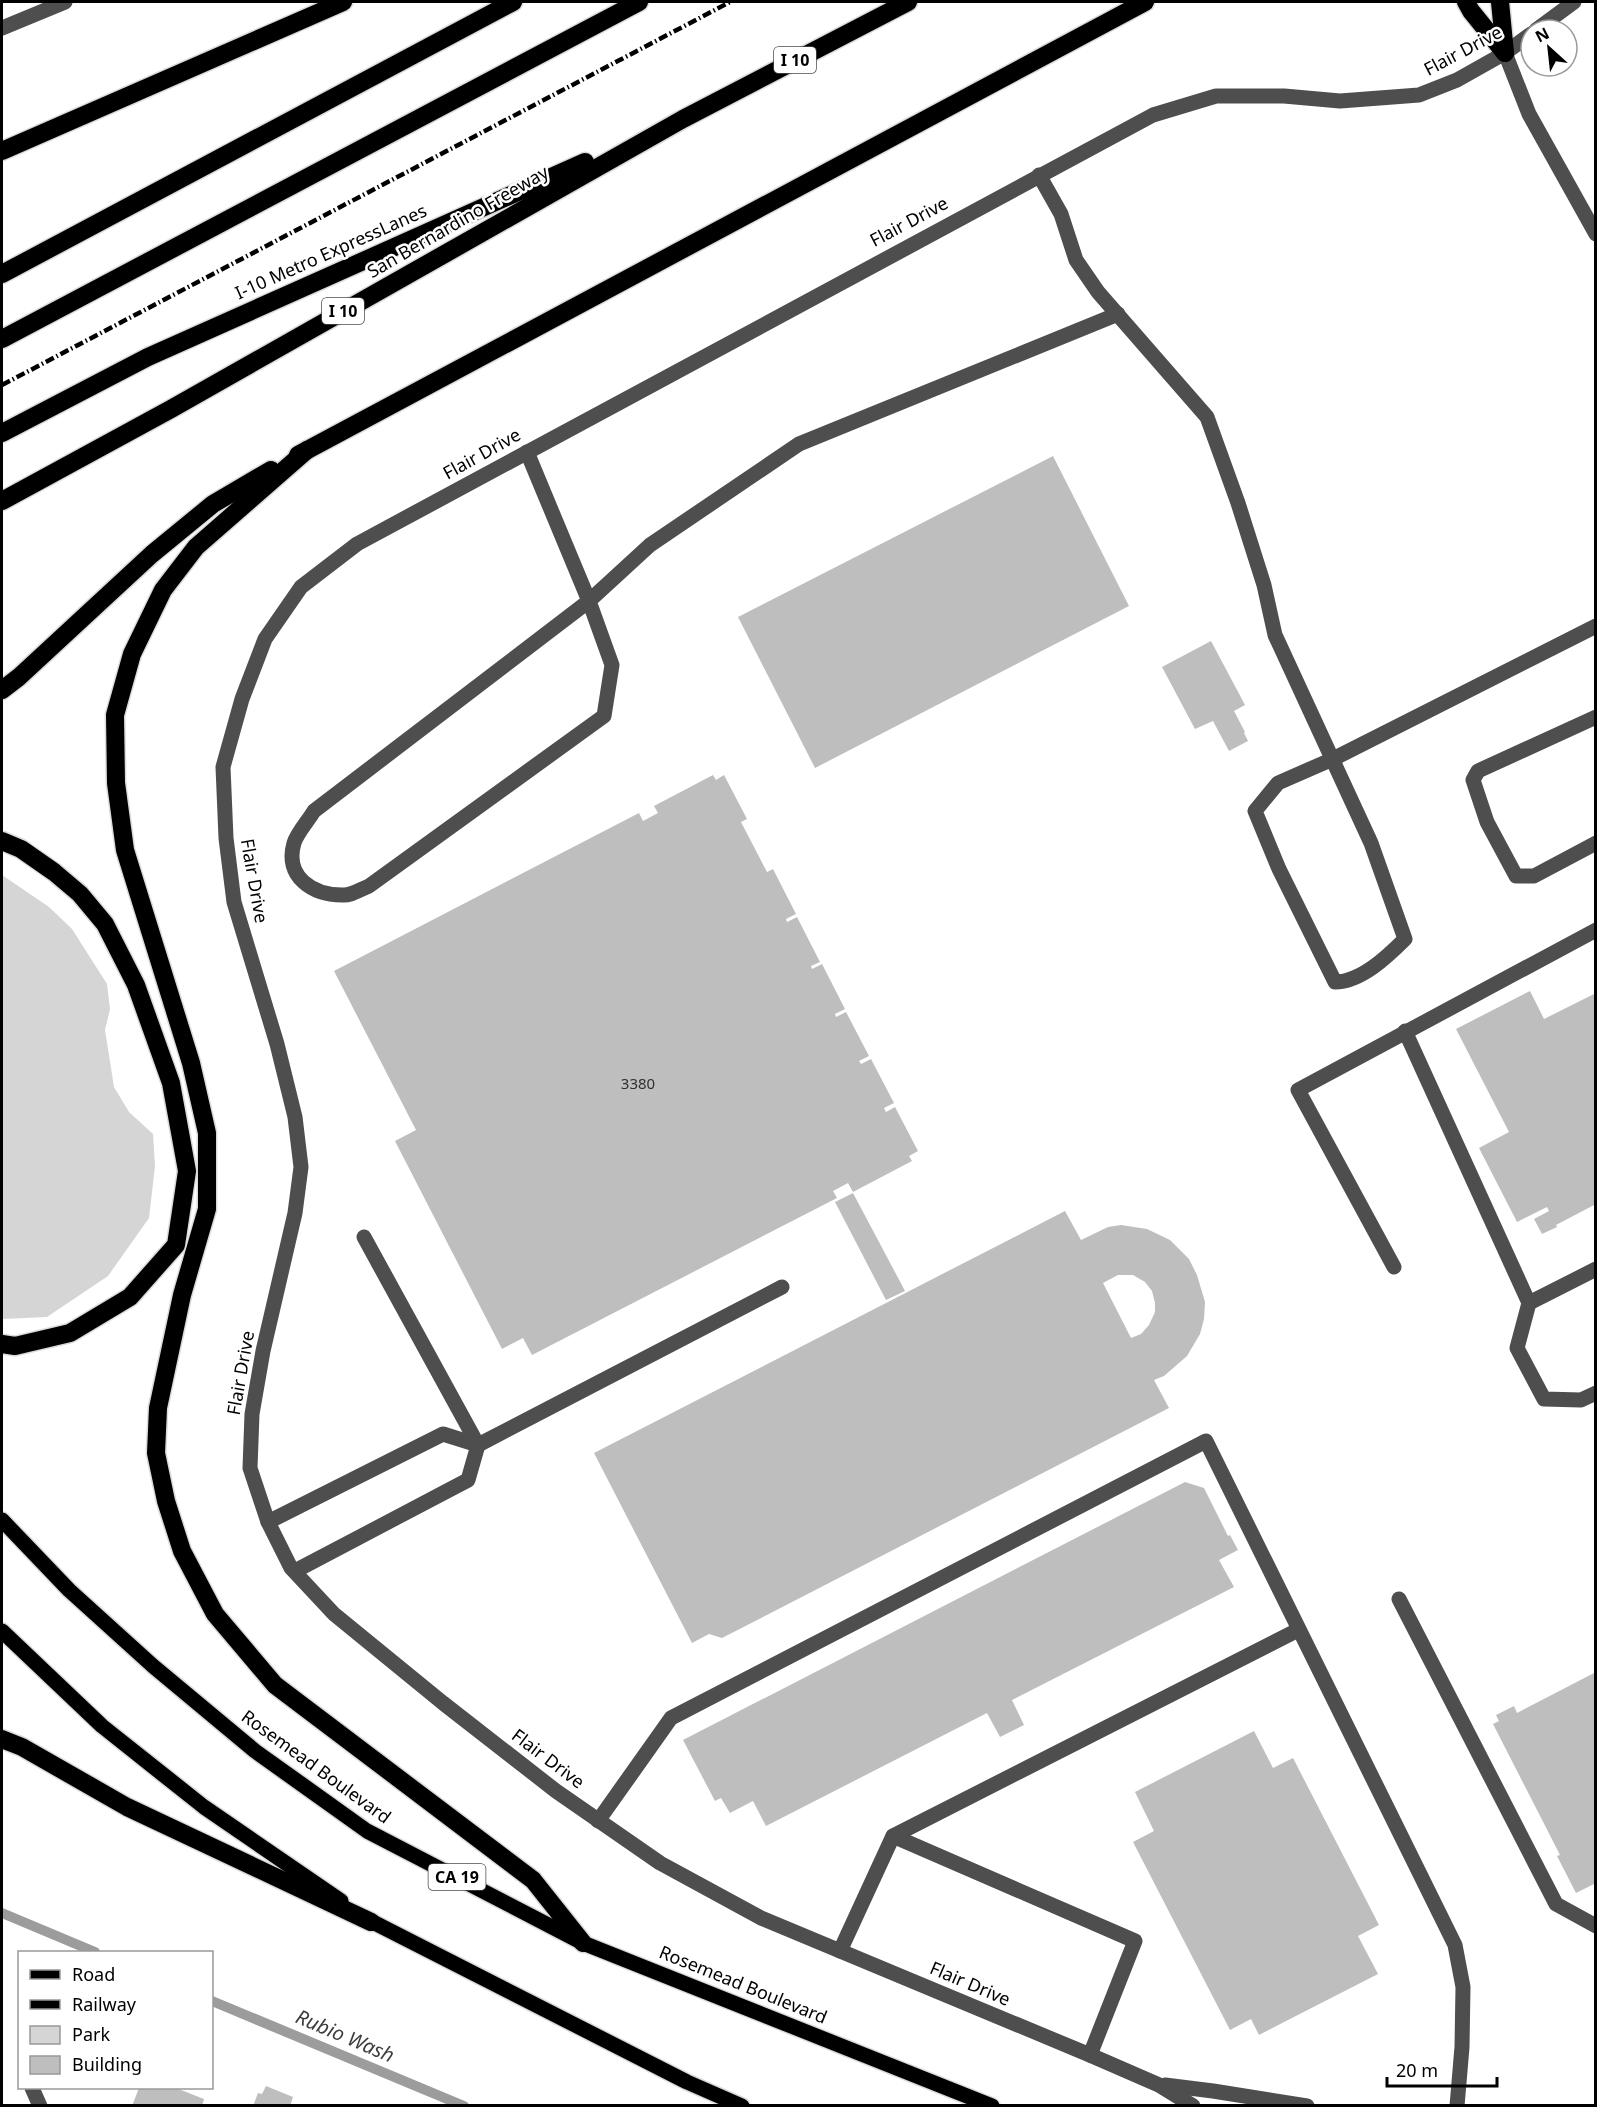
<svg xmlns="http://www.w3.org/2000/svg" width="1597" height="2107" font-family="'Noto Sans',sans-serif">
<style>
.green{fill:#d5d5d5}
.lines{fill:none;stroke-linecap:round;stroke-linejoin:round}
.stream{stroke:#9c9c9c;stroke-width:10}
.building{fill:#bebebe;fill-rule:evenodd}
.major-casing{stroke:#dbdbdb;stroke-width:18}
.highway-casing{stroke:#dbdbdb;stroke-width:21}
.minor{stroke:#4e4e4e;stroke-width:15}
.major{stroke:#000;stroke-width:15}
.highway{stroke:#000;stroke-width:18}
.rail{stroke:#000;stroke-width:4.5;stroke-dasharray:9 3 1.5 3;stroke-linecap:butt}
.labels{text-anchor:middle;stroke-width:5;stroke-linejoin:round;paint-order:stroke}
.number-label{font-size:15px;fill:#303030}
.shield{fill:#fff;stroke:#4c4c4c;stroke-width:1.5}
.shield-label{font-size:16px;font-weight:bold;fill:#000}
.street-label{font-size:18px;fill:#000;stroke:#fff}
.water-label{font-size:20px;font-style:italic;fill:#3d3d3d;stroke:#fff}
</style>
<rect width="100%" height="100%" fill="#fff"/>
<!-- green -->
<polygon class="green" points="2,875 49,907 72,929 107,984 110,1009 105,1030 114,1087 129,1112 153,1134 155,1166 149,1218 108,1276 47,1317 2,1319"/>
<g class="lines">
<!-- stream -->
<g class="stream">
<polyline points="2,1913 95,1952"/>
<polyline points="212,2001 464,2106"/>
</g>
</g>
<!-- building -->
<g class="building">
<polygon points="1053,456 1129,606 815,768 738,617"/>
<polygon points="1211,641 1245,705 1234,711 1245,732 1244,733 1248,741 1229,751 1213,721 1195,729 1162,667"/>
<polygon points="713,775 716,780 724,775 747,819 741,822 767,872 773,869 796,914 786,919 787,922 797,917 820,962 811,966 812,969 822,964 845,1009 835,1014 836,1017 846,1012 869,1056 859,1061 861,1064 871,1059 894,1103 884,1108 886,1112 895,1107 918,1151 909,1156 912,1161 853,1192 848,1183 833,1191 837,1198 532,1355 523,1338 502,1349 395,1141 416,1130 334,971 639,813 643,821 658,813 654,806"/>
<polygon points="1530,991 1544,1019 1596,993 1596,1204 1556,1225 1557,1227 1542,1234 1534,1219 1549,1211 1547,1207 1517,1222 1479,1148 1509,1132 1456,1029"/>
<polygon points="853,1193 905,1291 886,1300 835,1202"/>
<path d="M 1065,1211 L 1081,1240 L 1108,1227 L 1121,1225 L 1147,1229 L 1170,1240 L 1189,1259 L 1197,1275 L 1205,1302 L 1204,1319 L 1200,1334 L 1187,1356 L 1164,1376 L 1154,1380 L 1169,1408 L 722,1638 L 709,1634 L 692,1643 L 594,1453 ZM 1118,1275 L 1133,1275 L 1145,1282 L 1152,1291 L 1155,1303 L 1155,1312 L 1149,1325 L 1141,1334 L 1131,1338 L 1103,1283 Z"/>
<polygon points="1185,1482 1204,1488 1228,1536 1230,1535 1238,1550 1219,1560 1234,1587 1012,1700 1024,1725 1000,1737 987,1713 766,1826 753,1801 730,1813 721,1798 715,1801 683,1740"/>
<polygon points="1596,1672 1596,1883 1576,1893 1557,1856 1560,1855 1493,1724 1499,1721 1496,1715 1514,1706 1517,1713"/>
<polygon points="1254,1731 1273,1768 1293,1758 1379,1925 1358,1936 1378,1974 1259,2035 1251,2019 1230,2030 1133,1842 1154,1831 1135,1792"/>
<polygon points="266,2086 293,2097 290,2106 253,2106 258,2093 262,2094"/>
<polygon points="139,2088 176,2088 204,2099 202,2106 132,2106"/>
</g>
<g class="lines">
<defs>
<g id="major">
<polyline points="2,1520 69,1590 153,1666 255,1751 367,1831 583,1943 992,2106"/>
<polyline points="2,1631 102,1726 204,1807 341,1901"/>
<polyline points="363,1917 687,2082 742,2106"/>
</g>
<g id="highway">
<polyline points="1466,2 1471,11 1505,53"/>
<polyline points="1500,2 1505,53"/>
<polyline points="2,151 343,2"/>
<polyline points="2,274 513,2"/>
<polyline points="2,339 639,2"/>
<polyline points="2,433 148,357 585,162"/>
<polyline points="307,450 196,547 163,590 132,654 115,715 116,783 125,850 191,1063 207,1133 207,1209 182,1295 158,1408 156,1453 166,1501 182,1551 215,1614 275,1685 533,1880 583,1943"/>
<polyline points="298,455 1145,2"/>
<polyline points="2,501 171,409 683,119 908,2"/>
<polyline points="2,690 19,677 152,554 213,504 271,470"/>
<polyline points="2,841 21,849 54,872 80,894 105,924 136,985 171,1083 187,1171 176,1245 130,1297 70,1333 15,1346 2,1344"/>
<polyline points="2,1739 22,1747 127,1807 371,1922"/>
</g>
</defs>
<!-- major casing -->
<use href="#major" class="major-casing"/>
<!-- highway casing -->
<use href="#highway" class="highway-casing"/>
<!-- minor -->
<g class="minor">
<polyline points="2,28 65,2"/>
<polyline points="1536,30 1574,2"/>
<polyline points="1505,53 1529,114 1596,234"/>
<path d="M 1039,175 L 1061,214 L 1076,260 L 1098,292 L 1207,417 L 1238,503 L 1264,585 L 1275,635 L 1371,843 L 1405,939 C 1388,956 1361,982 1335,982 L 1279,869 L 1255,811 L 1278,783 L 1333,759 L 1596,626"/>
<path d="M 527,452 L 589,601 L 612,665 L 604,716 L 369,886 C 361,889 351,896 342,895 C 313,895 284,877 294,843 C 297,833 308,821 314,811 L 589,601 L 650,545 L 799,444 L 1118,314"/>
<polyline points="1596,717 1478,771 1473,780 1487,822 1516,876 1534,876 1596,843"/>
<polyline points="1405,1031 1529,1303"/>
<polyline points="364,1237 478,1445 782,1287"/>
<polyline points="1394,1267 1298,1090 1596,930"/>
<polyline points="1596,1269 1529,1303 1517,1348 1544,1399 1581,1400 1596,1393"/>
<polyline points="268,1522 443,1434 478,1445 468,1480 295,1571"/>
<polyline points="1399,1599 1556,1904 1596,1926"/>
<polyline points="598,1821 671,1718 1206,1441 1455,1945 1463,1987 1462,2047 1457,2106"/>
<polyline points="893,1836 1298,1630"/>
<polyline points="840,1951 893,1836 1135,1941 1090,2055"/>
<polyline points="1165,2085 1213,2091 1307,2106"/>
<polyline points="32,2088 40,2106"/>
<polyline points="1193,2106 1159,2085 1090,2055 761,1918 660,1863 556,1791 443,1703 334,1614 291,1568 268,1522 250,1468 252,1414 263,1351 295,1213 301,1167 295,1117 277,1044 234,902 226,838 223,767 242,699 265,639 301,587 357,544 1153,115 1216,96 1284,96 1340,101 1419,95 1457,80 1505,53 1531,34"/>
</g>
<!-- major -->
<use href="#major" class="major"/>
<!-- highway -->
<use href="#highway" class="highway"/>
<!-- rail -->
<polyline class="rail" points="2,385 730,2"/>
</g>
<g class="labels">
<!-- number labels -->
<g class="number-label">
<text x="638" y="1089">3380</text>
</g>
<!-- shield labels -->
<g class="shield">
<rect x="774" y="47" width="42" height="26" rx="4.5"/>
<rect x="322" y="298" width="42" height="26" rx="4.5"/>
<rect x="428.5" y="1864" width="57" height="26" rx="4.5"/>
</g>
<g class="shield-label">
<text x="795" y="66">I 10</text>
<text x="343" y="317">I 10</text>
<text x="457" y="1883">CA 19</text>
</g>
<!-- street labels -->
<g class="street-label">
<text transform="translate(1463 51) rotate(-28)" y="6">Flair Drive</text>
<text transform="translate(458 222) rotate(-30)" y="6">San Bernardino Freeway</text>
<text transform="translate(909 222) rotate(-28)" y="6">Flair Drive</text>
<text transform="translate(331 252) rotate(-24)" y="6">I-10 Metro ExpressLanes</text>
<text transform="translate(482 454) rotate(-29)" y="6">Flair Drive</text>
<text transform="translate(254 881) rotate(80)" y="6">Flair Drive</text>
<text transform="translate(241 1373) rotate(-80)" y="6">Flair Drive</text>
<text transform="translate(548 1759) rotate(37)" y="6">Flair Drive</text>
<text transform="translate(316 1767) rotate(36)" y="6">Rosemead Boulevard</text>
<text transform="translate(970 1984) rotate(23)" y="6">Flair Drive</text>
<text transform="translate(743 1985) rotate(22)" y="6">Rosemead Boulevard</text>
</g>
<!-- water labels -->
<g class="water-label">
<text transform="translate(345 2036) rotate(23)" y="7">Rubio Wash</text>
</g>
</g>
<!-- border -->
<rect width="1597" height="2107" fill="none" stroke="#000000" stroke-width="6"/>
<!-- legend -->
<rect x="18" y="1951" width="195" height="138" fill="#ffffff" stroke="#999999" stroke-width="1.5"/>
<rect x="30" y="1970" width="30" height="9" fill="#000000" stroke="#999999" stroke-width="1.5"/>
<text x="72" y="1981" font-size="18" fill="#000000">Road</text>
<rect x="30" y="2000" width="30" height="9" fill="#000000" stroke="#999999" stroke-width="1.5"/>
<text x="72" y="2011" font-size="18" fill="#000000">Railway</text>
<rect x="30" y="2026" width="30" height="18" fill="#d5d5d5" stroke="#999999" stroke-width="1.5"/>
<text x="72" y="2041" font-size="18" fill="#000000">Park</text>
<rect x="30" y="2056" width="30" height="18" fill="#bebebe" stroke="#999999" stroke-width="1.5"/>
<text x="72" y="2071" font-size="18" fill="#000000">Building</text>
<!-- north arrow -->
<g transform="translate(1549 48) rotate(333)"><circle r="28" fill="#ffffff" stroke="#999999" stroke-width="1.5"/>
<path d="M0-4.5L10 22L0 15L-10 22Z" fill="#000000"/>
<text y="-9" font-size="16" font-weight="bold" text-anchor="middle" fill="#000000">N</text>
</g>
<!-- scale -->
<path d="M1387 2077v9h110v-9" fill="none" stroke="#000000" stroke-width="3"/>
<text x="1396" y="2077" font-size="18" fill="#000000" stroke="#ffffff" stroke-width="4.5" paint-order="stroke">20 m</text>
</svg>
